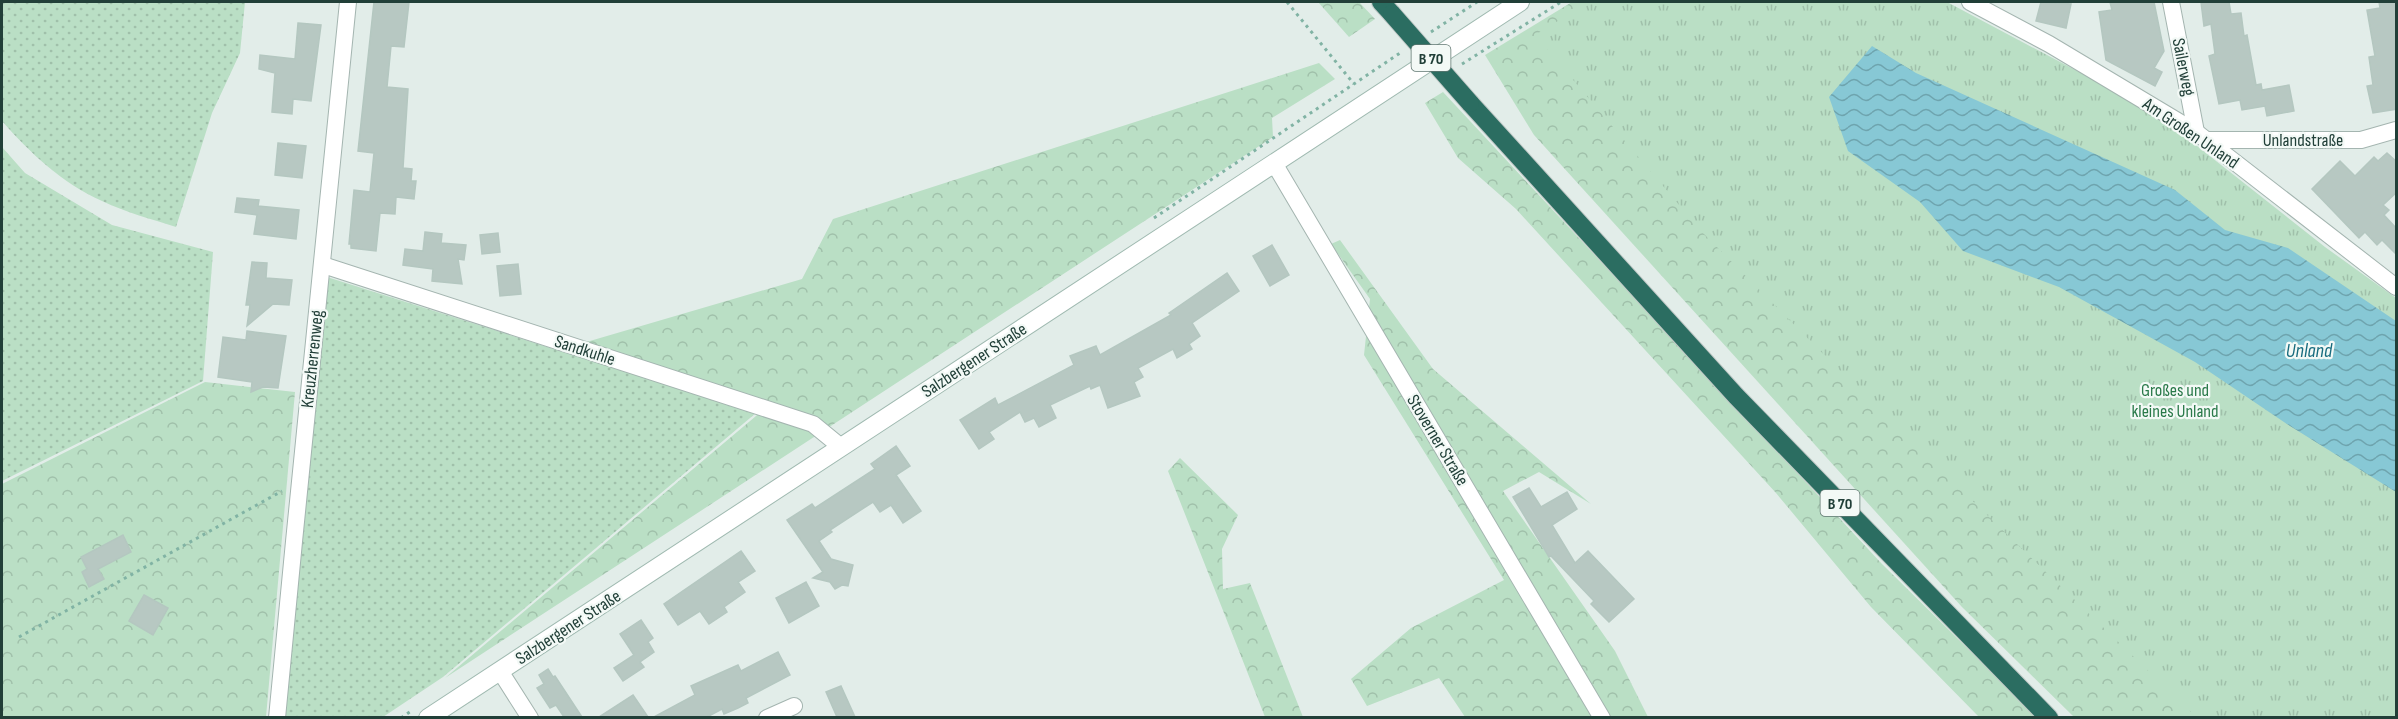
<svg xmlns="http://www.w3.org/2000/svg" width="2398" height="719" font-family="'Sofia Sans Condensed',sans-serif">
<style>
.grass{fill:url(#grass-dots)}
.forest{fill:url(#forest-crowns)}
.park{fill:url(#park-tufts)}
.water{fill:url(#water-waves)}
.building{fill:#b7c8c2;stroke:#b4c7c0;stroke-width:1.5}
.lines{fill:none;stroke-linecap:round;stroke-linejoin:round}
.street-casing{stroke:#a4b5b0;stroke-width:18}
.secondary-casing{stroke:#a0bab1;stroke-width:20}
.highway-casing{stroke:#c1c9c7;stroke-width:20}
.path{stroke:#81b3a4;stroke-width:3;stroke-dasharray:3 4.5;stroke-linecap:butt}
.street{stroke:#fff;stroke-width:16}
.secondary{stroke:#fff;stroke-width:18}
.highway{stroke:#2b6d61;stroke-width:18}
.highway-bridge-casing{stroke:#c1c9c7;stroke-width:20;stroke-linecap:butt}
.highway-bridge{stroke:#2b6d61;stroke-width:18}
.labels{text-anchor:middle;stroke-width:4.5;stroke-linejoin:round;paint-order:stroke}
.shield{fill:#f3f9f6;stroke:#607771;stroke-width:1.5}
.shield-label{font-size:16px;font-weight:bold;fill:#213f38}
.street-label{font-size:18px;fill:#213f38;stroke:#f3f9f6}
.park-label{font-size:18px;fill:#297949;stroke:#f3f9f6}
.water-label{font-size:20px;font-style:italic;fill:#186c7f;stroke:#f3f9f6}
</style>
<defs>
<pattern id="grass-dots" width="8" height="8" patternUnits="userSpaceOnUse" patternTransform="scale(1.5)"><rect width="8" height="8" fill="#badfc5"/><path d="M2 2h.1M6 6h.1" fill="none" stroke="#a0c0aa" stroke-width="1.8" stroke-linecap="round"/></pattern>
<pattern id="forest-crowns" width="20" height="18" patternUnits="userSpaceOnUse" patternTransform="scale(1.5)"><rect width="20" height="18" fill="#badfc5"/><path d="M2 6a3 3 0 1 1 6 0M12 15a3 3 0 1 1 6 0" fill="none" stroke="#a0c0aa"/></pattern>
<pattern id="park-tufts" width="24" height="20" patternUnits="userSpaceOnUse" patternTransform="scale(1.5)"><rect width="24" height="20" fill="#badfc5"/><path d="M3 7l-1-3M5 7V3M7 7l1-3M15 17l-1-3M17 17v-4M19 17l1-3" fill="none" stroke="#a0c0aa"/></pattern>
<pattern id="water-waves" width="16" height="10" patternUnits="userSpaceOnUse" patternTransform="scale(1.5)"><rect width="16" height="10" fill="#87c8d5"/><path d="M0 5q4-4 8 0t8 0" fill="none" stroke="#6ea4ae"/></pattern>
</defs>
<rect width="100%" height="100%" fill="#e2ede9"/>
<!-- grass -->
<g class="grass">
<path d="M 2,2 L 245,2 L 240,53 L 212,113 L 176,227 C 151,219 125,212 102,201 C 62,183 30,153 2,121 Z"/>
<polygon points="2,147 25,173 112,225 213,252 203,381 2,481"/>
<polygon points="327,277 756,413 443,677 383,717 283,718"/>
</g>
<!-- forest -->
<g class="forest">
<polygon points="1318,2 1359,2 1375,19 1349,37"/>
<polygon points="1572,2 1715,2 2303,717 2074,717 1962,607 1534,135 1485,55"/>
<polygon points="1319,63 1335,79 1272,118 1273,137 445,678 769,405 583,343 802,279 833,219"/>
<polygon points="1443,92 1882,564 2037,717 1979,717 1871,607 1776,493 1516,209 1458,158 1425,103"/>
<polygon points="1340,240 1433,369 1591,504 1539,472 1503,491 1615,651 1648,717 1465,717 1439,678 1367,706 1351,679 1411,628 1504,580 1364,355 1370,299 1331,244"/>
<polygon points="205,382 295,392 266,717 2,718 2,484"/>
<polygon points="1180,458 1238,515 1222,549 1223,589 1250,583 1303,717 1265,717 1168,471"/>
</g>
<!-- park -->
<polygon class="park" points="1589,2 1947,2 2128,98 2173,127 2325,247 2396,298 2396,717 2196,717 1896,427 1702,232 1535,35"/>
<!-- water -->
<polygon class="water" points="1872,46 1916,73 2175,190 2225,230 2288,248 2396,321 2396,492 2290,426 2195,362 2059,287 1963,251 1920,202 1848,151 1829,97"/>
<!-- building -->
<g class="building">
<polygon points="374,2 409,2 404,47 391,46 387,87 408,89 403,168 412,169 411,181 416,181 414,199 396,197 395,214 380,213 376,251 351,248 351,244 349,244 354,190 370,192 374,153 358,151"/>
<polygon points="2041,2 2071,4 2066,28 2036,21"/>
<polygon points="2110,2 2154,2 2164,51 2154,68 2162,72 2155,86 2106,60 2099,12 2112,10"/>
<polygon points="2201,2 2229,2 2231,14 2241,13 2244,36 2247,35 2256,85 2261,84 2262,90 2289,85 2294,111 2267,116 2265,106 2242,110 2240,100 2219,104 2209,56 2215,54 2211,24 2204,26"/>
<polygon points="2379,2 2397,2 2397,109 2373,113 2367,86 2373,85 2369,57 2375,56 2367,10 2380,8"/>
<polygon points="298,23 321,25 311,101 293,99 292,114 272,112 275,73 259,69 260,55 295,59"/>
<polygon points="278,143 306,146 302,178 275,175"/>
<polygon points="2387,153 2397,162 2397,192 2383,205 2389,210 2384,215 2397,229 2397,255 2382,240 2377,245 2365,232 2359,238 2312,189 2340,161 2355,176 2374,157 2378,161"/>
<polygon points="237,198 259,200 258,206 299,210 296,239 254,234 257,215 235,212"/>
<polygon points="425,232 442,234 441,243 466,245 464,260 458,259 462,284 432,281 433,269 403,265 405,249 423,251"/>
<polygon points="498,233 500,252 482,254 480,235"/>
<polygon points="1272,245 1289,275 1270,286 1253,256"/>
<polygon points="252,262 267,263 266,278 292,280 289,305 273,304 247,326 250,305 246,305"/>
<polygon points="518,264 521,294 500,296 497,266"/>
<polygon points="1227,273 1239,291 1192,323 1200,336 1189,344 1192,349 1177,358 1173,349 1138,368 1143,377 1134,382 1140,396 1108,408 1100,385 1091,389 1090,386 1050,405 1056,418 1039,427 1034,418 1025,422 1020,412 989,432 994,439 979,449 960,420 995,398 998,405 1074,365 1070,356 1096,346 1100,355 1171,315 1169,313"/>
<polygon points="247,331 286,336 278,388 263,387 251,392 252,382 218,377 223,337 246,340"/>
<polygon points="896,446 910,466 896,475 921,511 903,523 891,505 880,512 873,502 830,530 832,532 819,541 831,559 853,565 848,586 842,585 835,589 830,582 813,578 823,572 787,520 812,504 815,508 875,469 871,464"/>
<polygon points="1529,488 1541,507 1567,492 1577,509 1552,525 1575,563 1588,551 1634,599 1609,622 1591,604 1594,601 1551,556 1549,557 1513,497"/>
<polygon points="123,535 131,552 98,569 104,579 89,587 82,572 87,569 81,557"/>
<polygon points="741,551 755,571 738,582 745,592 724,607 727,612 709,624 700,611 678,625 664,604"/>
<polygon points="806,582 819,606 789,623 776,598"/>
<polygon points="144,595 168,608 153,635 129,621"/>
<polygon points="641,620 653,638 648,642 654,652 640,662 644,667 623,681 614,668 634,655 620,634"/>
<polygon points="778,652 790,675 746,698 748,703 738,708 724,714 722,709 707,717 654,717 695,695 691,686 738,665 741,671"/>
<polygon points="548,669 553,677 555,676 582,717 564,717 556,705 550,708 537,688 544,684 539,675"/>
<polygon points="841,686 855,717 837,717 826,692"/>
<polygon points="633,695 648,717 599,717"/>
</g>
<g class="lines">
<defs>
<g id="street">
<polyline points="1970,2 2049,44 2196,132 2396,287"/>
<polyline points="2171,2 2196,132"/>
<polyline points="2207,140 2361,140 2396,130"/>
<polyline points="1274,163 1602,718"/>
<polyline points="323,265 813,424 841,447"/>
<polyline points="500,671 530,718"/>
<path d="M 277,718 C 299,479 326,240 348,2"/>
<polyline points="767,718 794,706"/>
</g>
<polyline id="secondary" points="428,718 1520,2"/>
<g id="highway">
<polyline points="1381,2 1392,14"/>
<polyline points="1470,103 1736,396 2049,718"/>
</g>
</defs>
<!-- street casing -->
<use href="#street" class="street-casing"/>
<!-- secondary casing -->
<use href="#secondary" class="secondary-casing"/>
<!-- highway casing -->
<use href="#highway" class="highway-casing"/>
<!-- path -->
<g class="path">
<polyline points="1287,2 1354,84"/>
<polyline points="1431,32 1477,2"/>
<polyline points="1462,64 1561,2"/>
<polyline points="1154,218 1403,51"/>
<polyline points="19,637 282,491"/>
<polyline points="401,718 411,711"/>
</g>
<!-- street -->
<use href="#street" class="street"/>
<!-- secondary -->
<use href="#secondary" class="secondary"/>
<!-- highway -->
<use href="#highway" class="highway"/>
<defs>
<polyline id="highway-bridge" points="1392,14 1470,103"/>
</defs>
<!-- highway-bridge casing -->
<use href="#highway-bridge" class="highway-bridge-casing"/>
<!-- highway-bridge -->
<use href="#highway-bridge" class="highway-bridge"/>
</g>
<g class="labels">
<!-- shield labels -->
<g class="shield">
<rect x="1411.5" y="45" width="39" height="26" rx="4.5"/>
<rect x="1820.5" y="490" width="39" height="26" rx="4.5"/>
</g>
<g class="shield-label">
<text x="1431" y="64">B 70</text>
<text x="1840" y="509">B 70</text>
</g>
<!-- street labels -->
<g class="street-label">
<text transform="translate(2184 67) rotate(79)" y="6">Sailerweg</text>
<text transform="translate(2191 133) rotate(34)" y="6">Am Großen Unland</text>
<text x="2303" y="146">Unlandstraße</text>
<text transform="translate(585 350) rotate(18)" y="6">Sandkuhle</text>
<text transform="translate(312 359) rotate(-84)" y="6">Kreuzherrenweg</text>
<text transform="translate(974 360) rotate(-33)" y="6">Salzbergener Straße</text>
<text transform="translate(1438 440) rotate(59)" y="6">Stoverner Straße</text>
<text transform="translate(568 627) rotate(-33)" y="6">Salzbergener Straße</text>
</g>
<!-- park labels -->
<g class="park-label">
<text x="2175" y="396">Großes und<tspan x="2175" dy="21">kleines Unland</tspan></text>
</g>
<!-- water labels -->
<g class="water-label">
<text x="2309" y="357">Unland</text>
</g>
</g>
<!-- border -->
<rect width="2398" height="719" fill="none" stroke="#213f38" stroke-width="6"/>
</svg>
